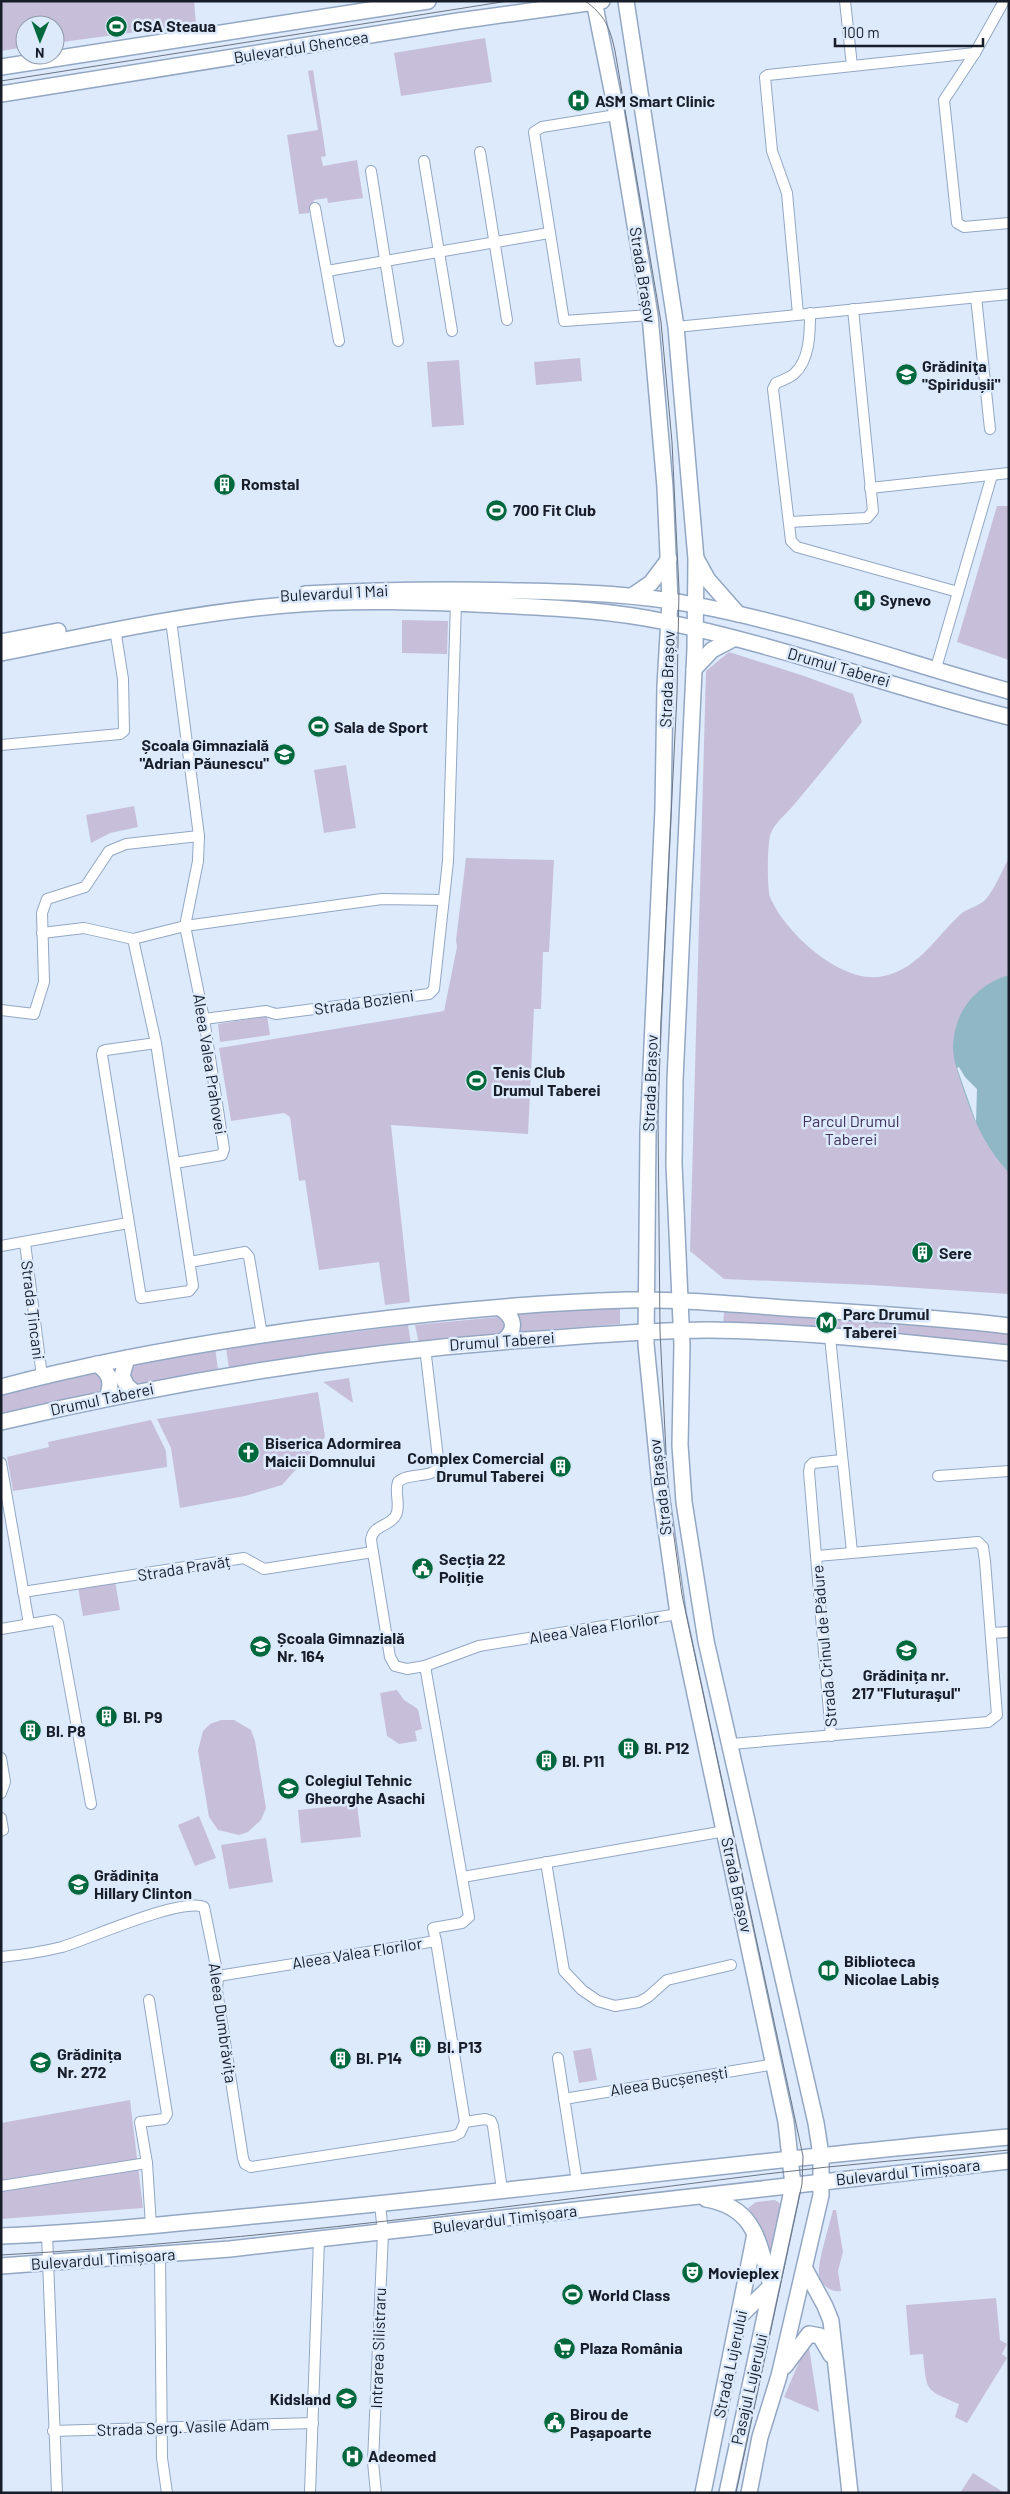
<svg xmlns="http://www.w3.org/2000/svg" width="1010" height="2494" font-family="Barlow,sans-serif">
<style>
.green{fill:#c7bfda}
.water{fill:#8fb8c4}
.pier{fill:#ddeafc}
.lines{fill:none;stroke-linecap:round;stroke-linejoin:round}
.street-casing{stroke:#93a7c3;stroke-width:12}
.secondary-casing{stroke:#93a7c3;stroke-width:18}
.street{stroke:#fff;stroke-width:10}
.secondary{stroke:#fff;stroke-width:15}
.tram{stroke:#6b7583;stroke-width:1}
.labels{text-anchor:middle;stroke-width:5;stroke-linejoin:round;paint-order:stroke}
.poi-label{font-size:16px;font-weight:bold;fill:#171e29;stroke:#ddeafc;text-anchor:start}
.street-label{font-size:16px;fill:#171e29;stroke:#ddeafc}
.park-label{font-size:16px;fill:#3f305c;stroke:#ddeafc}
</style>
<rect width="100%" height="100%" fill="#ddeafc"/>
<!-- green -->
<g class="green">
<polygon points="1,1 194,1 196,24 55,43 55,25 25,25 25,47 1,51"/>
<polygon points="485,38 492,82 401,96 394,53"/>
<polygon points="313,70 326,156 321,157 323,166 357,160 363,198 328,203 327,198 314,200 309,213 299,214 287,135 318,130 308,71"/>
<polygon points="580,358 582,381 536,385 534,362"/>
<polygon points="459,360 464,425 432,427 427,362"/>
<polygon points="997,506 1009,506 1009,660 957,642"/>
<polygon points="402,620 448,621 447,654 402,653"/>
<path d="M 729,652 L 804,676 L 853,694 L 862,722 C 839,750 816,779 792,807 C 786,814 774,824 771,833 C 767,841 767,889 770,897 C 785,933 843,986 884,976 C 920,968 937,935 962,913 C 969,908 979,906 985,900 C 993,892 1002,871 1008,860 L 1009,853 L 1009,1294 L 871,1285 L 724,1279 L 690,1251 L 706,671 Z"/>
<polygon points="346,765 356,828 324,833 314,770"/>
<polygon points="134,806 138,827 110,833 91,843 86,815"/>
<polygon points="466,858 554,860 549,952 543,952 541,1009 534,1009 528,1134 391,1125 410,1302 385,1305 379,1262 319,1270 305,1180 299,1181 290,1117 284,1113 231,1121 219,1048 444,1011 457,947 456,940"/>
<polygon points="267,1016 270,1035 220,1042 218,1024"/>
<polygon points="620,1308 620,1324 517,1332 514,1311"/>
<polygon points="724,1312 965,1328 1009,1333 1009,1345 931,1338 723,1325"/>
<polygon points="498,1317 507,1322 502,1336 419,1344 415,1325"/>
<polygon points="408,1325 411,1344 229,1369 226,1348"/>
<polygon points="215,1348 218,1369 137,1384 130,1380 130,1365 136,1362"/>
<polygon points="98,1371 104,1385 98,1392 1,1416 1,1394"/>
<polygon points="349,1378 353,1403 323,1382"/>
<polygon points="318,1392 325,1437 282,1485 245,1496 180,1508 171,1448 157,1419"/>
<polygon points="151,1420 166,1451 167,1467 13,1491 7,1457 49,1447 48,1442"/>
<polygon points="115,1581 120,1610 83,1616 78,1587"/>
<polygon points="397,1690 404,1700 418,1709 422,1729 415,1731 417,1741 399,1744 387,1736 380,1693"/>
<polygon points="221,1720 234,1720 251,1730 255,1741 266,1808 261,1820 248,1832 239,1835 218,1830 209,1817 198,1751 203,1731 210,1724"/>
<polygon points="357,1804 361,1837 301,1843 298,1810"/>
<polygon points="199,1816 216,1858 195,1866 178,1825"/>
<polygon points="266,1838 273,1882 229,1889 221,1845"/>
<polygon points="591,2048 597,2080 579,2083 573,2051"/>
<polygon points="130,2100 143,2208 1,2219 1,2123"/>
<polygon points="775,2200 781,2204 781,2207 772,2252 769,2254 767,2253 759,2224 748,2208 756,2202"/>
<path d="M 833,2210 L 836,2210 L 843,2252 L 838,2271 L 841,2291 C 831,2293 821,2285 819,2275 C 817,2264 830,2223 833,2210 Z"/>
<path d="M 996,2298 L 1000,2340 L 1007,2344 L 1002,2354 L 1007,2358 L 967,2423 L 955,2417 L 959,2404 C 924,2389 927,2392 923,2354 L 910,2355 L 906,2305 Z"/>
<polygon points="808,2341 819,2412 784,2397"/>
<polygon points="973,2473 1003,2492 1002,2493 960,2493"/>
</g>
<!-- water -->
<path class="water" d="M 1009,975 L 1009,1173 C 988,1150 976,1126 966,1097 C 961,1082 954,1065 953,1049 C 953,1013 975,985 1009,975 Z"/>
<!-- pier -->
<polygon class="pier" points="959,1067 965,1077 977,1089 976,1122 957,1068"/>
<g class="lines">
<defs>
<g id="street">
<polyline points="845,1 852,66"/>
<polyline points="1004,1 975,53 944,100 957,223 964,227 1009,223"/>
<polyline points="616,115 542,127 534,132 564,321 650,315"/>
<polyline points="480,152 507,320"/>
<polyline points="424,161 452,331"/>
<polyline points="371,171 398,341"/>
<polyline points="315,208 339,341"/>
<polyline points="327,271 549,233"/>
<polyline points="976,297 990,429"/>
<path d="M 810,313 C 810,333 810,360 794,374 C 789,378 781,381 776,383 L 773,389 L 791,541 L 797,547 L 958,592"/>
<polyline points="798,314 787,193 772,151 765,77 768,75 975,53"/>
<polyline points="676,327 1009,294"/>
<polyline points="870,488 1009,473"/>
<polyline points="789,522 867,518 873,511 853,309"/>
<polyline points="171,620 199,836 198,861 185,926 204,1019 224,1149 222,1155 175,1163"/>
<polyline points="936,668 992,475"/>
<polyline points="1,745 120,734 124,731 123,679 115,629"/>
<polyline points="42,933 84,928 133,939 185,926 382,899 443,900"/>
<polyline points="133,939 156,1043 193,1286 189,1291 141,1298 102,1055 103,1051 106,1050 156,1043"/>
<polyline points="1,1010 34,1014 44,982 42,913 47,899 85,887 109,851 126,844 199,836"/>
<polyline points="204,1019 266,1011 276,1014 429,994 434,989 448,861 456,603"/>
<polyline points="25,1243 42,1376"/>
<polyline points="1,1246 128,1223"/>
<polyline points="190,1262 245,1252 249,1257 262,1335"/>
<polyline points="830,1337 852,1552"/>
<path d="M 425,1347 L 439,1467 C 431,1479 408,1472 398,1482 C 394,1492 401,1505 396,1515 C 390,1527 373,1524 371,1540 L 390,1657 L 395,1666 L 407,1669 L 425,1666 L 479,1646 L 678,1614"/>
<polyline points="1,1463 29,1624"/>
<polyline points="938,1476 1009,1471"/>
<polyline points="23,1592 244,1558 264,1569 373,1552"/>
<polyline points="1,1629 54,1620 58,1623 91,1804"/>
<polyline points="991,1633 1009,1632"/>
<polyline points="831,1736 809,1472 810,1466 813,1463 842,1460"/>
<polyline points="731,1744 988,1722 997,1715 985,1561 983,1547 978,1542 817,1556"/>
<polyline points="1,1758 5,1782 1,1793"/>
<polyline points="1,1818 3,1830 1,1831"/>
<polyline points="546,1862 564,1971 582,1990 598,2001 615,2006 639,2002 648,1997 667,1980 731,1965"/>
<polyline points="463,1877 725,1831"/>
<polyline points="436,1941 465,2122"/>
<path d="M 1,1957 C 21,1955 42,1952 62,1947 C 89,1939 181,1897 204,1907 L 218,1976 L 217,1991 L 243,2158 L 245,2164 L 251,2167 L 454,2136 L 460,2133 L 465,2122 L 485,2119 L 491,2121 L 493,2126 L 502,2190"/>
<polyline points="218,1976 436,1941 433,1928 462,1923 469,1917 425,1666"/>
<polyline points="149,2000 167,2114 164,2119 140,2122 147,2163 151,2226"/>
<polyline points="558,2058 577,2182"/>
<polyline points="564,2099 775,2064"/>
<polyline points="1,2186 147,2163"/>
<polyline points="47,2234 57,2493"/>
<polyline points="160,2255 162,2458 167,2493"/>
<polyline points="53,2431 313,2423"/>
<polyline points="310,2493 319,2239"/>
<polyline points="376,2493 373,2462 383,2233 380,2204"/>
</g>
<g id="secondary">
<polyline points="594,1 616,110 650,315 665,487 670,601 665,686 663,809 648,1132 646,1344 660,1486 678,1614 786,2122 793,2185 790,2200 727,2493"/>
<polyline points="626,1 676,327 696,559 695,649 675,1080 674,1164 682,1345 680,1445 684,1502 706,1641 816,2123 821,2155 821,2195 779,2376 760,2437 749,2493"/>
<polyline points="1,67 428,1"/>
<polyline points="1,94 458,21 602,1"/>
<polyline points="697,560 708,580 738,614"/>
<path d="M 305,594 C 377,590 449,589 521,591 C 580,592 637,594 695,605 C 802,625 904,662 1009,691"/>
<polyline points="632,596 651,583 669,559"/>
<polyline points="1,642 58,631"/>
<path d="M 1,653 C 95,634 190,613 286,605 C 356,599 427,602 497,605 C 554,608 610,610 666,622 C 782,646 894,688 1009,717"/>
<polyline points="694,669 712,650 733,639"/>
<path d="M 500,1308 C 515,1317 517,1330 503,1341"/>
<polyline points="127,1358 122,1376 127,1386 134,1392"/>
<path d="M 97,1364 C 110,1373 113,1382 107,1397"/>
<path d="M 1,1387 C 103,1360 207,1342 312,1328 C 416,1314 522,1303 627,1300 C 680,1299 732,1304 785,1308 C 860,1313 934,1317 1009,1326"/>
<path d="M 1,1422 C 179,1380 358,1351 540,1339 C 596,1335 652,1330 708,1330 C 806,1331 911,1343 1009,1353"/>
<path d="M 706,2199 C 757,2208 758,2243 771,2285"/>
<path d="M 1,2236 C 96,2232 191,2222 285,2213 C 527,2190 767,2159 1009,2137"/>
<polyline points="1,2266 230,2249 1009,2161"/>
<polyline points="805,2269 825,2306 831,2321 850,2493"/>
<polyline points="740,2316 771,2286"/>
<polyline points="785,2366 809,2334 820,2336 831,2355"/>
<polyline points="703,2493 755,2234"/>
</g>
</defs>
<!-- street casing -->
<use href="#street" class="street-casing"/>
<!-- secondary casing -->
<use href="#secondary" class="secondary-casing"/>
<!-- street -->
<use href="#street" class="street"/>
<!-- secondary -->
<use href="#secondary" class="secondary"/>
<!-- tram -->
<g class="tram">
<path d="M 585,1 C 605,15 610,28 615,51 L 661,322 L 672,442 L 679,590 L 677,694 L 661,1020 L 658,1116 L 660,1331 L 668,1493 L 682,1595 L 803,2156 L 802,2184 L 736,2493"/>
<polyline points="1,81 508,1"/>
<path d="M 1,2255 C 257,2241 512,2206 766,2174 C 846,2164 928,2158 1009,2150"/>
</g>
</g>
<!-- icons -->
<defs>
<symbol id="stadium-disc" viewBox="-11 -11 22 22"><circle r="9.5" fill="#00683d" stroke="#ddeafc"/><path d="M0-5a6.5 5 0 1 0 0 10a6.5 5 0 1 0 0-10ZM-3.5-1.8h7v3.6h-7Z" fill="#fff"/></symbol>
<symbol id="hospital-disc" viewBox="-11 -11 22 22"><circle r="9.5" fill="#00683d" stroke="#ddeafc"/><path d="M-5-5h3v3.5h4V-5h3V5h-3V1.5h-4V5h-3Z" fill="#fff"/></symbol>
<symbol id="school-disc" viewBox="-11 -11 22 22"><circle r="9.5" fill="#00683d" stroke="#ddeafc"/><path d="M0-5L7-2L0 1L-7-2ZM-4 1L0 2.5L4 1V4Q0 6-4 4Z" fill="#fff"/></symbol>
<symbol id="building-disc" viewBox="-11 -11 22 22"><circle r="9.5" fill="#00683d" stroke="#ddeafc"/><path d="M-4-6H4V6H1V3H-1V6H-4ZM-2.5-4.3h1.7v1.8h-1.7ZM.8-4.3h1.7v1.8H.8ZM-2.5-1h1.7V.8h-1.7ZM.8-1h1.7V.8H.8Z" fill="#fff"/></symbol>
<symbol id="metro-disc" viewBox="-11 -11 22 22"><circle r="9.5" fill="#00683d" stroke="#ddeafc"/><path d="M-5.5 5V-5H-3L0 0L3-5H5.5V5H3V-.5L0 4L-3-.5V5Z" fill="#fff"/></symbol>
<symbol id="church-disc" viewBox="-11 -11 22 22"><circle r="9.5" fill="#00683d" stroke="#ddeafc"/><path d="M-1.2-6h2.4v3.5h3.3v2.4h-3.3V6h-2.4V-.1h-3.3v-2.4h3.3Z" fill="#fff"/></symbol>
<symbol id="civic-disc" viewBox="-11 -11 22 22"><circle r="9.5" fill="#00683d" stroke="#ddeafc"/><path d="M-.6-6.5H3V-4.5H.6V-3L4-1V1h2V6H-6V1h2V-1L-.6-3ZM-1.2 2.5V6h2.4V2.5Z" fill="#fff"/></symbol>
<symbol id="library-disc" viewBox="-11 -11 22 22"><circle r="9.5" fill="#00683d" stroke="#ddeafc"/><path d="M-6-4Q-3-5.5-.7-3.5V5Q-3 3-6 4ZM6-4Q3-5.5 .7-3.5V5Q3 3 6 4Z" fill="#fff"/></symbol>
<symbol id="theatre-disc" viewBox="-11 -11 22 22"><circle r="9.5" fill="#00683d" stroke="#ddeafc"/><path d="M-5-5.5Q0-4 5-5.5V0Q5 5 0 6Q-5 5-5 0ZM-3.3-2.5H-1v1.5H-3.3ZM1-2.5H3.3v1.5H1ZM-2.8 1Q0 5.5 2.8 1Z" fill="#fff"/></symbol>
<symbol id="supermarket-disc" viewBox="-11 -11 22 22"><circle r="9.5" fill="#00683d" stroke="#ddeafc"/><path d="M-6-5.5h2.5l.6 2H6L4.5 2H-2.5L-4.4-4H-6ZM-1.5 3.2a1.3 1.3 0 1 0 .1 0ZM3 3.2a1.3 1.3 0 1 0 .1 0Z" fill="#fff"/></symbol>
</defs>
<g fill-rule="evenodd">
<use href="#stadium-disc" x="104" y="14" width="25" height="25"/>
<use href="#hospital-disc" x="566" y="88" width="25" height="25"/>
<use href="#school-disc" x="894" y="362" width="25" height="25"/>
<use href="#building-disc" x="212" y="472" width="25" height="25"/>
<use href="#stadium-disc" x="484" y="498" width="25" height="25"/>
<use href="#hospital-disc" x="852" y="588" width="25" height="25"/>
<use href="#stadium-disc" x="306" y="714" width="25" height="25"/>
<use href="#school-disc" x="272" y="742" width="25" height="25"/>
<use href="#stadium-disc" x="464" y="1068" width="25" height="25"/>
<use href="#building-disc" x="910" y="1240" width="25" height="25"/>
<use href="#metro-disc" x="814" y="1310" width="25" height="25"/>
<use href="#church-disc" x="236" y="1440" width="25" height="25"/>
<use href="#building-disc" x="548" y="1454" width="25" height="25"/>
<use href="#civic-disc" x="410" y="1556" width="25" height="25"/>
<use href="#school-disc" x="248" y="1634" width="25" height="25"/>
<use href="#school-disc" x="894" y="1638" width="25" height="25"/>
<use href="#building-disc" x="94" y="1704" width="25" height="25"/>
<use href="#building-disc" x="18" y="1718" width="25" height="25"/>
<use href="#building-disc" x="616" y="1736" width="25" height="25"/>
<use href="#building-disc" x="534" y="1748" width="25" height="25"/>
<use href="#school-disc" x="276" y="1776" width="25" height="25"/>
<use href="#school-disc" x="66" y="1872" width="25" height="25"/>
<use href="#library-disc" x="816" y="1958" width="25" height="25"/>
<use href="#building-disc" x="408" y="2034" width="25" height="25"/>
<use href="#building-disc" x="328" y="2046" width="25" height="25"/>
<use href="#school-disc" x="28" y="2050" width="25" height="25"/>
<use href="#theatre-disc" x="680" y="2260" width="25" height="25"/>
<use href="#stadium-disc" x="560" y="2282" width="25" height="25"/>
<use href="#supermarket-disc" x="552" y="2336" width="25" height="25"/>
<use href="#school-disc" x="334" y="2386" width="25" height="25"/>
<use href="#civic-disc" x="542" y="2410" width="25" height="25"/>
<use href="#hospital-disc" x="340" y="2444" width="25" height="25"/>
</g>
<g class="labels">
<!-- poi labels -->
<g class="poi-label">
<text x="133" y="32">CSA Steaua</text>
<text x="595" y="107">ASM Smart Clinic</text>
<text x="922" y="372">Grădiniţa<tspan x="922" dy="18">"Spiridușii"</tspan></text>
<text x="241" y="490">Romstal</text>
<text x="513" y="516">700 Fit Club</text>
<text x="880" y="606">Synevo</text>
<text x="334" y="733">Sala de Sport</text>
<text x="269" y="751" text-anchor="end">Școala Gimnazială<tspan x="269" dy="18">"Adrian Păunescu"</tspan></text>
<text x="493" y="1078">Tenis Club<tspan x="493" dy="18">Drumul Taberei</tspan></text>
<text x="939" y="1259">Sere</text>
<text x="843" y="1320">Parc Drumul<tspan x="843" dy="18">Taberei</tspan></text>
<text x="265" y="1449">Biserica Adormirea<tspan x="265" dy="18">Maicii Domnului</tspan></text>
<text x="544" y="1464" text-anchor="end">Complex Comercial<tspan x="544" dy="18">Drumul Taberei</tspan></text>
<text x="439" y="1565">Secția 22<tspan x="439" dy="18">Poliție</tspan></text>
<text x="277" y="1644">Școala Gimnazială<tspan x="277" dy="18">Nr. 164</tspan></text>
<text x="906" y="1681" text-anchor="middle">Grădinița nr.<tspan x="906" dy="18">217 "Fluturaşul"</tspan></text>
<text x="123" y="1723">Bl. P9</text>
<text x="46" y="1737">Bl. P8</text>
<text x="644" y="1754">Bl. P12</text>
<text x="562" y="1767">Bl. P11</text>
<text x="305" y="1786">Colegiul Tehnic<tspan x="305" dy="18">Gheorghe Asachi</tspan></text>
<text x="94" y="1881">Grădinița<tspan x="94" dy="18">Hillary Clinton</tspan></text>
<text x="844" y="1967">Biblioteca<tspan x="844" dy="18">Nicolae Labiș</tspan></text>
<text x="437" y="2053">Bl. P13</text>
<text x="57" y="2060">Grădinița<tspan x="57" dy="18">Nr. 272</tspan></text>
<text x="356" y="2064">Bl. P14</text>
<text x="708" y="2279">Movieplex</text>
<text x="588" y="2301">World Class</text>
<text x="580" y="2354">Plaza România</text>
<text x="331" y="2405" text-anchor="end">Kidsland</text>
<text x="570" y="2420">Birou de<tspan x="570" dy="18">Pașapoarte</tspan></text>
<text x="368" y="2462">Adeomed</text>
</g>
<!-- street labels -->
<g class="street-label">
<text transform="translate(301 47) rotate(-9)" y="6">Bulevardul Ghencea</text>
<text transform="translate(643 275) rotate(81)" y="6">Strada Brașov</text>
<text transform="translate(334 593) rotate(-3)" y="6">Bulevardul 1 Mai</text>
<text transform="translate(839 667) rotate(16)" y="6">Drumul Taberei</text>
<text transform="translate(667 679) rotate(-88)" y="6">Strada Brașov</text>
<text transform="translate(364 1002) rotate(-8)" y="6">Strada Bozieni</text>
<text transform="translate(210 1064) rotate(81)" y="6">Aleea Valea Prahovei</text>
<text transform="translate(650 1083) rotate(-88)" y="6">Strada Brașov</text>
<text transform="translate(33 1310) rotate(83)" y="6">Strada Țincani</text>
<text transform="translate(502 1341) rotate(-4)" y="6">Drumul Taberei</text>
<text transform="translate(102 1399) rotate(-12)" y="6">Drumul Taberei</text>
<text transform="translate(660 1487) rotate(-97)" y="6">Strada Brașov</text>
<text transform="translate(184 1568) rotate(-9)" y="6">Strada Pravăț</text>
<text transform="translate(594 1628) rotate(-9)" y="6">Aleea Valea Florilor</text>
<text transform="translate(824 1646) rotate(-95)" y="6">Strada Crinul de Pădure</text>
<text transform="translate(737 1885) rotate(78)" y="6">Strada Brașov</text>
<text transform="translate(357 1953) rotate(-9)" y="6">Aleea Valea Florilor</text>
<text transform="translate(223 2023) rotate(82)" y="6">Aleea Dumbrăvița</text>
<text transform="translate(669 2081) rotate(-9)" y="6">Aleea Bucșenești</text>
<text transform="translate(908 2172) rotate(-6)" y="6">Bulevardul Timișoara</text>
<text transform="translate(505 2219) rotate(-7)" y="6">Bulevardul Timișoara</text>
<text transform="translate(103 2259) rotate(-4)" y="6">Bulevardul Timișoara</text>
<text transform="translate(378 2348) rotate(-88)" y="6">Intrarea Silistraru</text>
<text transform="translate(730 2364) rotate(-78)" y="6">Strada Lujerului</text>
<text transform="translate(749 2389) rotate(-77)" y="6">Pasajul Lujerului</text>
<text transform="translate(183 2427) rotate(-2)" y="6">Strada Serg. Vasile Adam</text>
</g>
<!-- park labels -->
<g class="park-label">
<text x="851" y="1127">Parcul Drumul<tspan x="851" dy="18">Taberei</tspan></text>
</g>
</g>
<!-- border -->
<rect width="1010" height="2494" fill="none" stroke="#171e29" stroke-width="5"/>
<!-- north arrow -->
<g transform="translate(40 40) rotate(181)"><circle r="24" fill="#ddeafc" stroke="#8e98a8"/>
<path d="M0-4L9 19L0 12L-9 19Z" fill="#00683d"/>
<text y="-8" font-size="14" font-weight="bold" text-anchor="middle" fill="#171e29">N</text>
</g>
<!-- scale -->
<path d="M835 38v8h148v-8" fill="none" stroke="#171e29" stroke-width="2.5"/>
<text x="842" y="38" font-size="15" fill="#171e29" stroke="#ddeafc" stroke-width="4" paint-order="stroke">100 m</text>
</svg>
